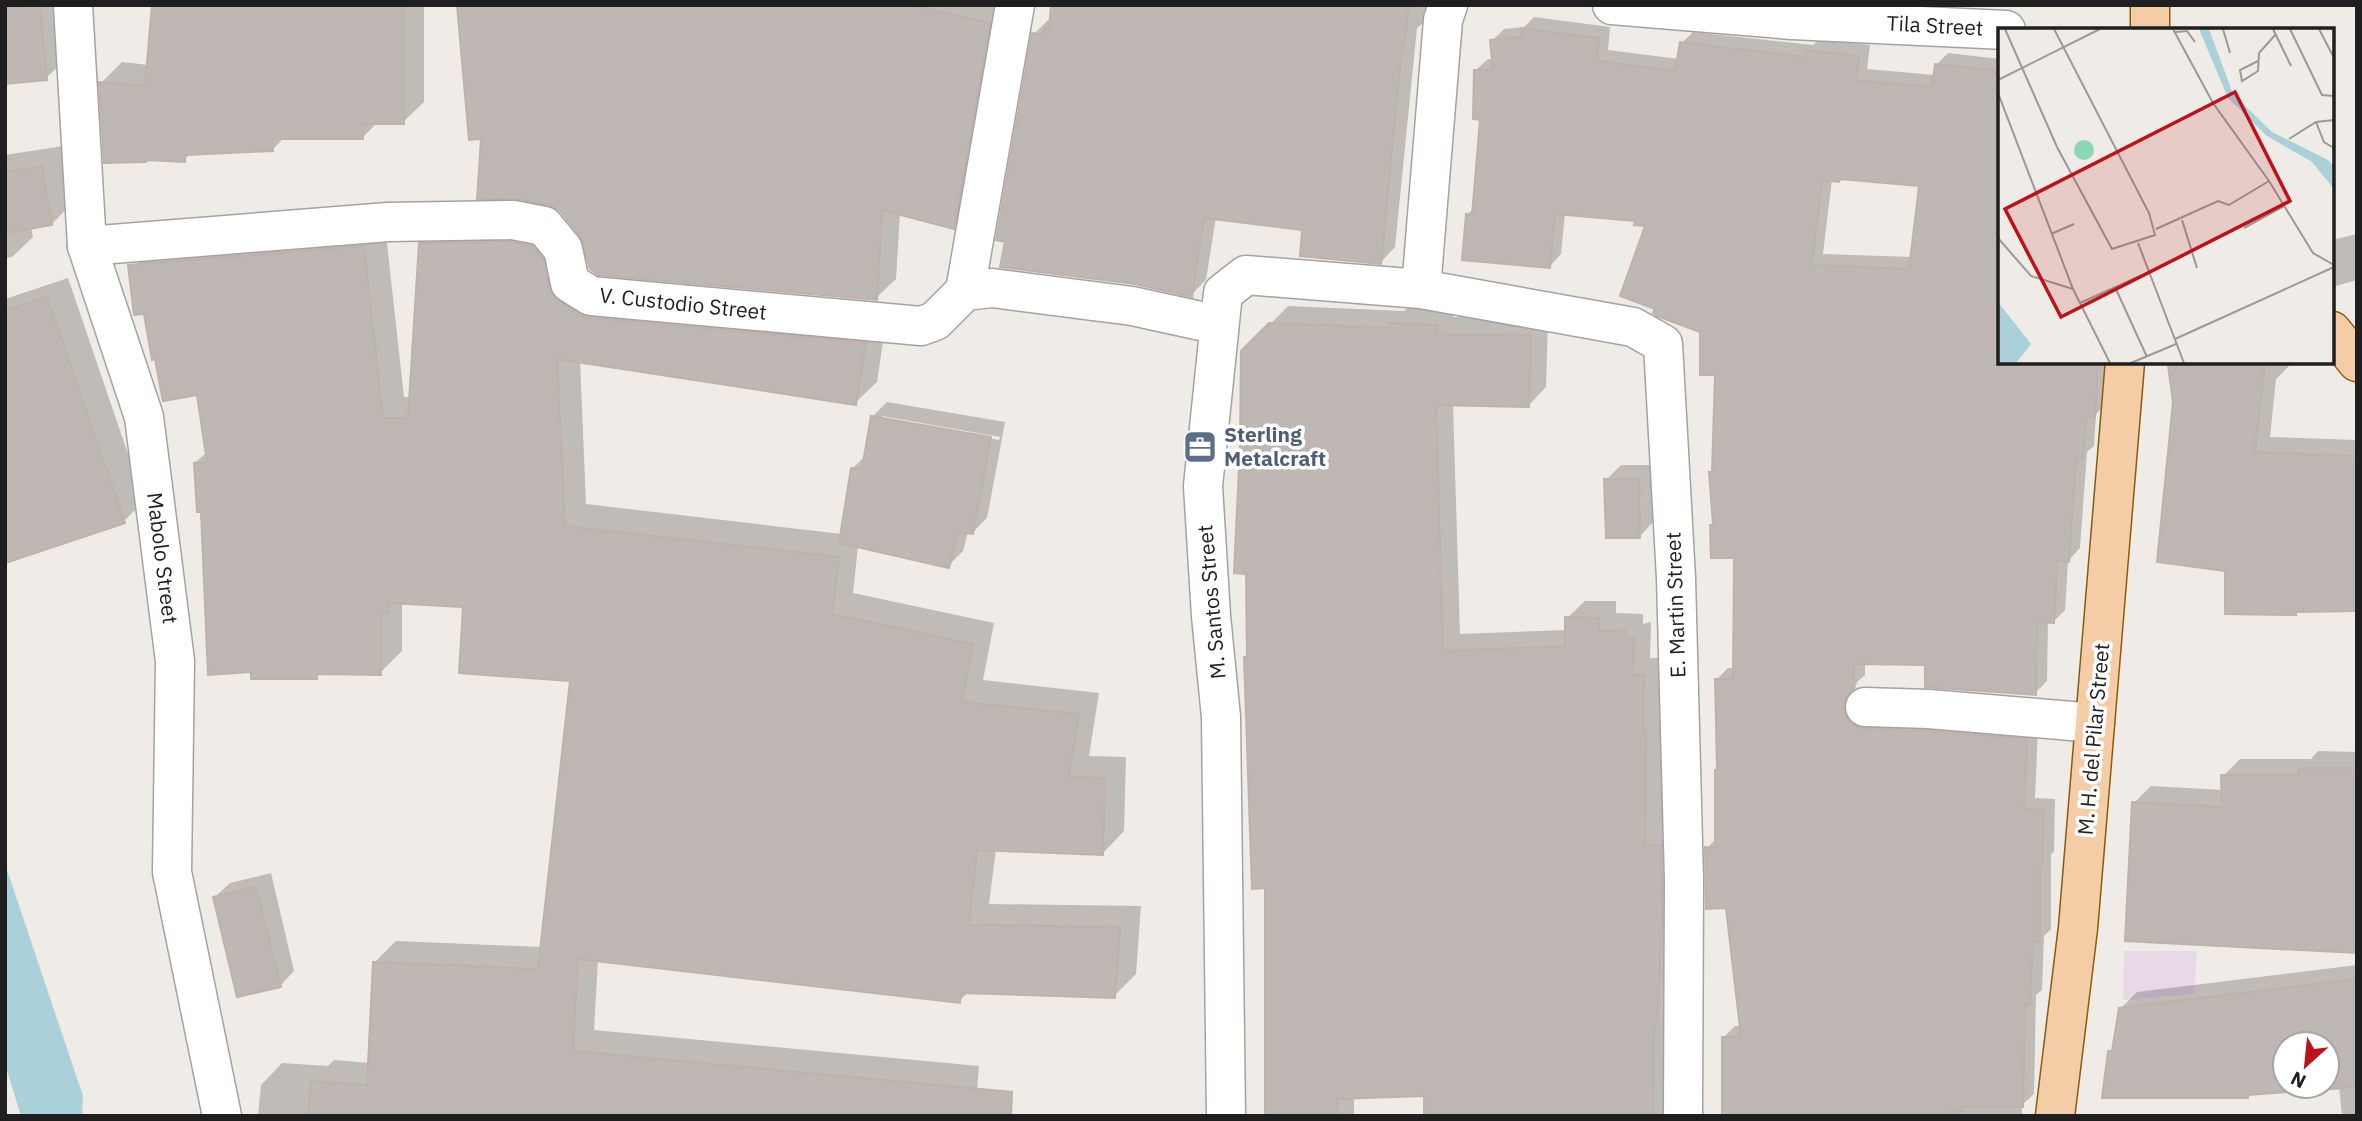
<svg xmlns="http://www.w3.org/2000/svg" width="2362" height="1121" font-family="'IBM Plex Sans',sans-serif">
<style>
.industrial{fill:#e7d9e6}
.water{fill:#aad1d9}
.shadow{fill:#0003;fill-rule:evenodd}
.building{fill:#bfb7b3;stroke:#bfb2aa;stroke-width:2;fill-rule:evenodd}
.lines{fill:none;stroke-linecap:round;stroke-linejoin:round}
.minor-casing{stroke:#a3a3a3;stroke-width:41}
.major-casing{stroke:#8d5b0d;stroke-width:41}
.minor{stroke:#fff;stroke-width:38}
.major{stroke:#f4cda6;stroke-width:38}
.labels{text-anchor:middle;stroke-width:7;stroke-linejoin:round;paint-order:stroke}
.street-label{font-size:21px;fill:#1f1f1f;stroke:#fff}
.service-label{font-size:21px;font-weight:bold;fill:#4e5e75;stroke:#fff;text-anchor:start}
.inset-road{fill:none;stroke:#9c9996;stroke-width:2}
.view{fill:#bd111c;fill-opacity:0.15;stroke:#bd111c;stroke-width:3.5}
.inset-edge{fill:none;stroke:#1f1f1f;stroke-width:3.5}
</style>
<rect width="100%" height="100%" fill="#efebe6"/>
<!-- industrial -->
<polygon class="industrial" points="2124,951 2197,951 2194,994 2123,1000"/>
<!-- water -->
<polygon class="water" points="5,864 83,1096 82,1116 21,1116 5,1064"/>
<!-- shadow -->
<g class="shadow">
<polygon points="5,5 62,5 67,58 46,78 5,82"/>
<polygon points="154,5 424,5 424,102 403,122 378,122 363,137 285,137 272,150 191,153 184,160 101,83 122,62 149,65"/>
<polygon points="459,5 1008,5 973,207 953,227 900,213 896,279 876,298 582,235 561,210 483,137"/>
<polygon points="1053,5 1436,5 1434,14 1417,28 1395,247 1381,262 1304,228 1216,217 1206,280 1191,295 1034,34 1049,19 1051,20"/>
<path d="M 1534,17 L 1610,27 L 1608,50 L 1679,59 L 1681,44 L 1693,32 L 1813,45 L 1819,39 L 1870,45 L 1867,69 L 1935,75 L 1936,65 L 1948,53 L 2000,59 L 2000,362 L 2109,362 L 2106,404 L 2096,414 L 2094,446 L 2087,452 L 2080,548 L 2068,561 L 2065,610 L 2053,622 L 2048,621 L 2047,681 L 2035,693 L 1927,663 L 1865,662 L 1865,675 L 1857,682 L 1854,693 L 2038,728 L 2035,798 L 2055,799 L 2054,852 L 2051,854 L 2051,929 L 2044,936 L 2042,990 L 2036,995 L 2034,1094 L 2022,1105 L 2022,1116 L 1723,1116 L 1723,1038 L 1735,1026 L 1742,1026 L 1728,906 L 1707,848 L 1717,838 L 1719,769 L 1716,680 L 1728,668 L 1735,668 L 1735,556 L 1712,526 L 1714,523 L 1717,373 L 1702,331 L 1657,308 L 1647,225 L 1637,220 L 1565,213 L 1561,254 L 1550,266 L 1467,215 L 1475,207 L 1482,118 L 1476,70 L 1488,59 L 1494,59 L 1492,41 L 1504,29 L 1524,27 ZM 1842,177 L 1921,185 L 1912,257 L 1823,254 L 1832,179 L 1839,180 Z"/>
<polygon points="63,146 72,203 52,224 31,227 33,237 12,257 5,258 5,155"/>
<path d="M 534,221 L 574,274 L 886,322 L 877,382 L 855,403 L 580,360 L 586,504 L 842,534 L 853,468 L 866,455 L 873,416 L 887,402 L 1005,422 L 987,518 L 973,532 L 968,532 L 963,551 L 948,566 L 858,546 L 853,593 L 994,623 L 983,680 L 1099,693 L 1089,756 L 1126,757 L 1124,831 L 1103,853 L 996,849 L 989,904 L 1141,906 L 1136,974 L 1114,996 L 969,992 L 959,1001 L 598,959 L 594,1030 L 979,1066 L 975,1116 L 258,1116 L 261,1085 L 282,1063 L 328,1066 L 334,1060 L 370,1063 L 374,963 L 396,941 L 542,947 L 572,679 L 465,605 L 402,602 L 402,651 L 380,673 L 321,672 L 316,677 L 203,510 L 195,463 L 207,452 L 199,393 L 145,312 L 131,270 L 153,248 L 385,225 L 404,397 L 411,397 L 420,244 L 442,222 ZM 882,416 L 1000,437 L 999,440 L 882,419 Z"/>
<polygon points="2357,234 2357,280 2332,287 2332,240"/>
<polygon points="68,278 144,501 124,521 5,561 5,299"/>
<polygon points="1288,306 1404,311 1409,306 1453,308 1453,317 1548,318 1546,387 1529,405 1453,404 1460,634 1567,630 1567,618 1585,601 1616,601 1616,613 1643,614 1643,624 1651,622 1650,658 1660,658 1660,714 1663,714 1662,828 1678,829 1670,1108 1663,1116 1426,1116 1426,1094 1354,1096 1354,1116 1267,1116 1266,887 1246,658 1249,655 1243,352"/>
<polygon points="2173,362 2289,362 2289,366 2276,379 2270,437 2357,440 2357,610 2298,610 2295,613 2227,569 2174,402 2170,366"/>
<polygon points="1621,465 1653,465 1654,521 1640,536 1606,480"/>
<polygon points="2318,751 2357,752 2357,951 2134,803 2151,786 2223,790 2223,776 2240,759 2311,759"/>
<polygon points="271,873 294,971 280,986 215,897 230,883"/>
<path d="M 2357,965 L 2357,1116 L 2342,1116 L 2339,1086 L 2104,1097 L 2110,1052 L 2115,1046 L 2120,1009 L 2137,992 ZM 2285,1044 L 2327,1044 L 2327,1086 L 2285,1086 Z"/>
</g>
<!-- building -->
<g class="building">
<polygon points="40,5 47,80 5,84 5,8"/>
<polygon points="152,5 404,5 404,124 363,124 363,139 272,139 273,151 185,155 185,162 146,160 146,162 104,163 99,82 145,86"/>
<polygon points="457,5 910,5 990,23 954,229 882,210 877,300 598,275 590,269 580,236 560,211 548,205 517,199 477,199 481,139 469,140"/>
<polygon points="1051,5 1410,5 1400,66 1381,264 1300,256 1302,230 1204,218 1192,297 1135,284 1000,267 1005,242 996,240 1032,33 1044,36 1045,28 1049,29"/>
<path d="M 1521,28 L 1599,38 L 1597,61 L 1675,71 L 1680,42 L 1805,57 L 1806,50 L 1859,56 L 1856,80 L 1932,87 L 1935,64 L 2000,71 L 2000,362 L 2098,362 L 2095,418 L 2086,417 L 2083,459 L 2076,459 L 2069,562 L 2057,561 L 2054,623 L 2037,622 L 2036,695 L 1925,687 L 1925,665 L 1854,664 L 1853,689 L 1846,696 L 1843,707 L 1846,718 L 1854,726 L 1864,729 L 1928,731 L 2027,739 L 2024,809 L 2044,810 L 2042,866 L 2040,866 L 2040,942 L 2033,942 L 2030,1004 L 2025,1004 L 2023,1107 L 1961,1107 L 1962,1111 L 1904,1116 L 1722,1116 L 1722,1037 L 1741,1037 L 1726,908 L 1706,909 L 1705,847 L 1715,848 L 1715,770 L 1717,770 L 1715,679 L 1733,679 L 1734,558 L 1711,558 L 1710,525 L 1713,525 L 1709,472 L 1712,472 L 1715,375 L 1700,375 L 1700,332 L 1657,316 L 1653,313 L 1655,309 L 1620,296 L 1645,226 L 1634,225 L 1635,221 L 1555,214 L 1550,268 L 1462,260 L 1466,214 L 1472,215 L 1480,120 L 1473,119 L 1474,70 L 1493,70 L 1490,40 L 1522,37 ZM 1840,179 L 1919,186 L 1909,269 L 1812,265 L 1822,180 L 1839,182 Z"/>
<polygon points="42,166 52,225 5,233 5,172"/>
<polygon points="511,242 532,246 543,259 552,296 579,315 588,318 866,343 856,405 557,359 565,526 839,557 832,614 973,644 962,702 1079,714 1069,777 1105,778 1103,855 977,850 969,925 1120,927 1115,998 961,993 960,1003 578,959 573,1051 1012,1092 1011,1116 308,1116 311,1081 367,1085 373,962 538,969 570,681 459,673 463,607 388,603 388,613 381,613 381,675 317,674 317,679 251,679 251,672 208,675 201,512 197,512 194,463 207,462 197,395 163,401 155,359 152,360 144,314 134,315 128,265 364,246 383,418 408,418 419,243"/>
<polygon points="47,297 125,523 5,563 5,311"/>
<polygon points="1269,323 1389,328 1389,323 1437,325 1436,334 1531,335 1529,407 1436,405 1443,651 1565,646 1565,617 1599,618 1599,630 1626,631 1626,640 1634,638 1633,675 1644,675 1643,731 1646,731 1645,845 1661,845 1662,924 1657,1025 1654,1025 1653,1116 1424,1116 1424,1096 1337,1099 1337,1116 1265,1116 1265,888 1252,889 1244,657 1247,657 1246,574 1234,573 1240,446 1241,351"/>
<polygon points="2193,362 2265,362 2255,452 2357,456 2357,611 2296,612 2296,615 2225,614 2225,571 2157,562 2173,402 2168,365"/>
<polygon points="871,416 991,437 973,534 958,532 949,568 839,543 851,468 862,469"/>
<polygon points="1604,479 1639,479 1640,538 1606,538"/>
<polygon points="2299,768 2357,768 2357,953 2125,941 2132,802 2222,807 2221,775 2299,775"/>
<polygon points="256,887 281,987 237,997 213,897"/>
<path d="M 2357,979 L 2357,1087 L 2248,1095 L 2248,1098 L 2102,1098 L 2108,1051 L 2112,1051 L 2119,1008 ZM 2285,1044 L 2327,1044 L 2327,1086 L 2285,1086 Z"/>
</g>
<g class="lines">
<defs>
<g id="minor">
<polyline points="73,5 87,246 144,417 175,661 172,872 222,1116"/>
<polyline points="1612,5 1792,20 2006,30"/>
<polyline points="87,246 388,222 513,220 544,226 563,249 570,283 591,296 921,326 935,321 965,291 992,288 1132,306 1219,325"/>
<polyline points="1421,289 1443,20 1448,5"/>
<polyline points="965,291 1015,5"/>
<polyline points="1865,707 1929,709 2095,723"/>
<polyline points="1226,1116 1221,717 1211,616 1203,486 1223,293 1246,275 1421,289 1633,327 1663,344 1676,578 1684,880 1683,1116"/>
</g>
<g id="major">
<polyline points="2150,30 2150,5"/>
<polyline points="2332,331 2357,362"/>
<polyline points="2055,1116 2078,928 2125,362"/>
</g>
</defs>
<!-- minor casing -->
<use href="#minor" class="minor-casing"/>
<!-- major casing -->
<use href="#major" class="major-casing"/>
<!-- minor -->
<use href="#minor" class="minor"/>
<!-- major -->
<use href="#major" class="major"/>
</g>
<!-- icons -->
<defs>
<symbol id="office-square" viewBox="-11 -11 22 22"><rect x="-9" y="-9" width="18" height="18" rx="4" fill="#5c6f8a" stroke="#fff"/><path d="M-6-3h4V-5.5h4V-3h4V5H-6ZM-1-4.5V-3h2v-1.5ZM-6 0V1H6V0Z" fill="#fff"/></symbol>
</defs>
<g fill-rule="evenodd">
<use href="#office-square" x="1181" y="428" width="38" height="38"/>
</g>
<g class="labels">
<!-- street labels -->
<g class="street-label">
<text transform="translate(1935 26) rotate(3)" y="7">Tila Street</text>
<text transform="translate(683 304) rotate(6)" y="7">V. Custodio Street</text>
<text transform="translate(162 558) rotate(83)" y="7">Mabolo Street</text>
<text transform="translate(1212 602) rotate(-95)" y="7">M. Santos Street</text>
<text transform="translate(1676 605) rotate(-92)" y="7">E. Martin Street</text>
<text transform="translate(2094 739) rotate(-85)" y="7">M. H. del Pilar Street</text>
</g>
<!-- service labels -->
<g class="service-label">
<text x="1224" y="442">Sterling<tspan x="1224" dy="24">Metalcraft</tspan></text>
</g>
</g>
<!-- overview -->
<g transform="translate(1998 28)">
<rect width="336" height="336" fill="#efebe6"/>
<path d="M76 122a10 10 0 1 1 20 0a10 10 0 1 1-20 0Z" fill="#8bd7b5"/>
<path d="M 201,1 L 211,1 L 235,66 L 274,104 L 330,132 L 336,138 L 336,161 L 314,134 L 269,108 L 230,70 ZM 0,274 L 33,316 L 18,335 L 0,335 Z" fill="#aad1d9"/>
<path class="inset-road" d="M 7,1 L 59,119 L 114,221 L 157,207 L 151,185 L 56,1M 175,1 L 215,75 L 271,153 L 315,225 L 336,237M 225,1 L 232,25M 275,1 L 293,38M 292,1 L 324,67 L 336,68M 321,1 L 336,30M 177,4 L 189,3 L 197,14M 260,33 L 242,42 L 244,53 L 260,43 L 261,25 L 278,6M 0,52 L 102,1M 0,65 L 75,261 L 112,335M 318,94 L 326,114 L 336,120M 291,111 L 318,94 L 336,92M 184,192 L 199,240M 246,200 L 286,178M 158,201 L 220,173 L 231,177 L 271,153M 53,206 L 76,196M 0,210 L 33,248 L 75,261M 140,215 L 186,335M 117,259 L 149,329M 82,275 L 151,244M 177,311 L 336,239M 133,335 L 178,316"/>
<path class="view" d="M 237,64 L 292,173 L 63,289 L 7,181 Z"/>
<rect width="336" height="336" class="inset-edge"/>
</g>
<!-- border -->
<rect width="2362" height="1121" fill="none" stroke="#1f1f1f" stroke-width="14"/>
<!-- north arrow -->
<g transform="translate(2306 1065) rotate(207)"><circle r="33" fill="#ffffff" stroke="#a5a5a5" stroke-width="2"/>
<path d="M0-5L12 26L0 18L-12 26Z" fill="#bd111c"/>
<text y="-10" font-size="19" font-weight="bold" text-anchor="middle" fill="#1f1f1f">N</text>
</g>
</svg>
